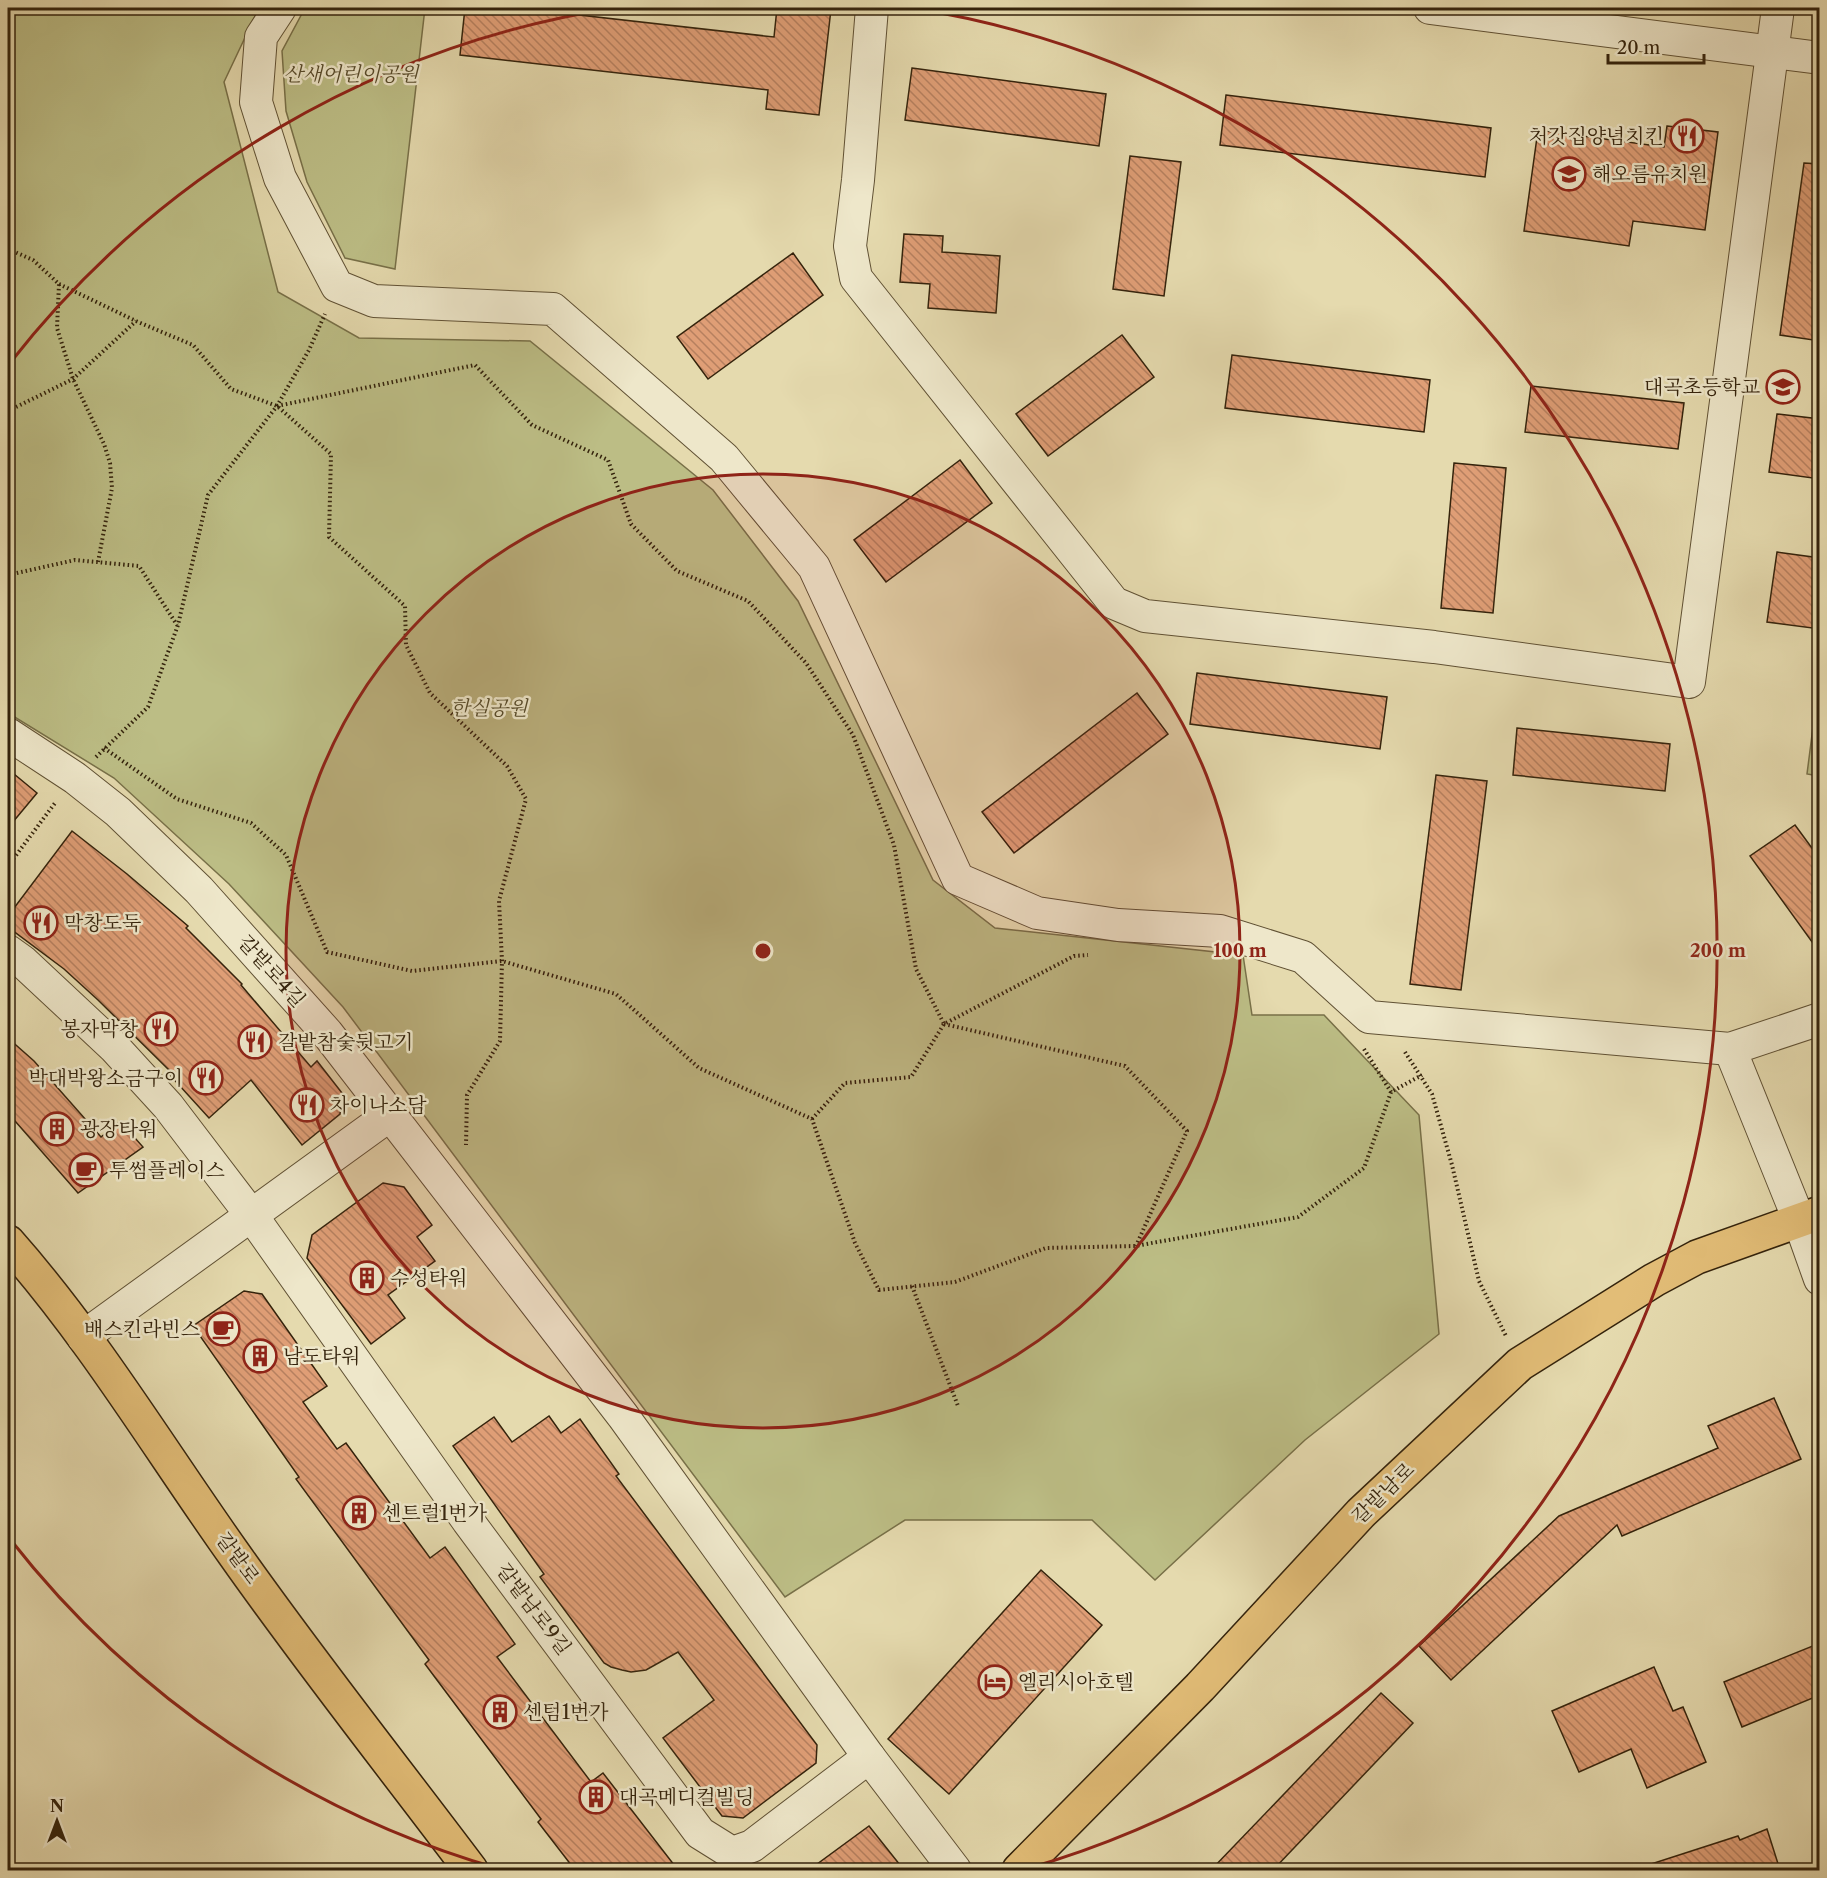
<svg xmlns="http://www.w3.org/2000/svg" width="1827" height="1878" font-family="'Libre Caslon Text','Noto Serif KR',serif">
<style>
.park{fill:#bcbd85;stroke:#787048;stroke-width:1.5}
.building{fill:url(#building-back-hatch);stroke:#34230c;stroke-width:1.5}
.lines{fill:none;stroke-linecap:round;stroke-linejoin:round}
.minor-casing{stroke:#605134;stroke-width:34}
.major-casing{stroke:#34230c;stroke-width:36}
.path{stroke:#34230c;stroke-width:4;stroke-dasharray:1.5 3;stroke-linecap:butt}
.minor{stroke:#eee7ca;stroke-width:32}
.major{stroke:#e2bd77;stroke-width:33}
.ring{fill:none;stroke:#8f2418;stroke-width:3}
.labels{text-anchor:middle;stroke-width:5;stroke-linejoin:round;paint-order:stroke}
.park-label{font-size:20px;font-style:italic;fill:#564a2a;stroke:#eee7ca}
.poi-label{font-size:20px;fill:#34230c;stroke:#eee7ca;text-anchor:start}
.street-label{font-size:20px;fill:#34230c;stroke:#eee7ca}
.centre{fill:#8f2418;stroke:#eee7ca;stroke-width:3}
.ring-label{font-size:18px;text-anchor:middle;font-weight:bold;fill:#8f2418;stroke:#eee7ca;stroke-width:5;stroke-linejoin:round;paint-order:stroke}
</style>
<defs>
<pattern id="building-back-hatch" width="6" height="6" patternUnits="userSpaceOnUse" patternTransform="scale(1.5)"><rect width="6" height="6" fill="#df9e76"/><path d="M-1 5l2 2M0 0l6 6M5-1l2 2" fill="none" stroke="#b6805f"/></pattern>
</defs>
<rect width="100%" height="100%" fill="#e5daae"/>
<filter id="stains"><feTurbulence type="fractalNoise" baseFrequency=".00333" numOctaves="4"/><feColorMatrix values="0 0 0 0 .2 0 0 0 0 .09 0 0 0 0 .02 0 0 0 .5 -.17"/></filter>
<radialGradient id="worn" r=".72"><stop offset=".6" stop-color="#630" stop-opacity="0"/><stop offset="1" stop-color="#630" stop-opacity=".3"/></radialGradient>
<!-- park -->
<g class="park">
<polygon points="8,8 259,8 224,82 278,292 359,338 530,341 713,490 798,601 933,880 995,928 1243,955 1252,1015 1324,1015 1419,1115 1439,1334 1305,1440 1155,1580 1092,1520 905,1520 785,1597 343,1007 229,884 114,778 8,713"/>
<polygon points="305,8 425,8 395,269 345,258 307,182 286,111 282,51"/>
<polygon points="1818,688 1820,688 1819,776 1807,774"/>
</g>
<!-- building -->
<g class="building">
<polygon points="465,8 517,8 774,37 777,8 831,9 819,115 766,109 768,90 460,55"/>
<polygon points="912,68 1106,94 1099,146 905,120"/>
<polygon points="1226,95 1491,128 1485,177 1220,145"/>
<polygon points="1667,126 1718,132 1705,230 1633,221 1629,246 1524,231 1538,130 1664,147"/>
<polygon points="1130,156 1181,162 1164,296 1113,289"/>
<polygon points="1804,163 1820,164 1820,341 1780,335"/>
<polygon points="904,234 943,236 942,252 1000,256 996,313 928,308 930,284 900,282"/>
<polygon points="793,253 823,295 708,379 677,337"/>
<polygon points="1122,335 1154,377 1048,456 1016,414"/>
<polygon points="1232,355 1430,380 1424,432 1225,408"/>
<polygon points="1531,386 1684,403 1678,449 1525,432"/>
<polygon points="1777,414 1820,419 1820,479 1769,472"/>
<polygon points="960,460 992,503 886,582 854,540"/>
<polygon points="1454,463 1506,468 1493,613 1441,608"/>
<polygon points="1777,552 1820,558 1820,629 1767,622"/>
<polygon points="1197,673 1387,697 1380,749 1190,724"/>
<polygon points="1137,693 1168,734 1014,853 982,812"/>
<polygon points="1517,728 1670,744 1665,791 1513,775"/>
<polygon points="8,769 37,793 8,828"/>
<polygon points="1436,775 1487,781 1461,990 1410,984"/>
<polygon points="1795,825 1820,859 1820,953 1750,856"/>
<polygon points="72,831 127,874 188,926 186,928 242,984 241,985 311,1067 317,1061 342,1093 340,1114 302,1145 251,1080 209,1118 169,1074 171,1072 98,1000 64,969 8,927 8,916"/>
<polygon points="8,1038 34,1061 101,1137 120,1121 143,1147 78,1193 8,1113"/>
<polygon points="383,1183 404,1187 432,1225 417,1237 435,1261 388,1295 405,1318 371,1344 307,1258 312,1235"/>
<polygon points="244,1291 262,1294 327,1386 303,1402 337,1449 346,1443 430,1558 445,1547 515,1644 497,1657 591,1782 603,1773 678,1870 575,1870 538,1822 541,1819 425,1664 429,1660 296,1479 299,1477 193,1326"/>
<polygon points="1774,1398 1801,1459 1622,1536 1617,1525 1451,1680 1419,1646 1559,1516 1718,1448 1708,1426"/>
<polygon points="549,1416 561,1433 580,1419 619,1474 616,1476 817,1745 816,1763 743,1818 722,1816 663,1738 714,1700 678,1652 646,1670 631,1672 622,1670 611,1667 604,1663 540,1577 544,1574 453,1446 494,1417 512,1442"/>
<polygon points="1041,1570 1102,1625 949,1794 888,1739"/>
<polygon points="1820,1643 1820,1695 1742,1727 1724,1682"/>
<polygon points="1654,1667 1673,1711 1683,1707 1706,1762 1647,1788 1631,1749 1579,1772 1552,1711"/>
<polygon points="1381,1693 1413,1723 1273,1870 1211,1870"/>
<polygon points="869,1826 904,1870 809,1870"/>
<polygon points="1767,1829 1780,1870 1649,1870 1648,1865 1738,1836 1740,1840"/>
</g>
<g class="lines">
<defs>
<g id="minor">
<polyline points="280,8 261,37 256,102 280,178 337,286 374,301 553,309 724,458 814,567 958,879 1037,913 1118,925 1220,931 1303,957 1369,1017 1730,1049 1820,1019"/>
<polyline points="872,8 858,180 850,246 856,278 1114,603 1145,616 1434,647 1689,682 1778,8"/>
<polyline points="1430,8 1820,58"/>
<polyline points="8,734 75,778 118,812 199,890 327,1033 623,1416 869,1757 955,1870"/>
<polyline points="8,951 22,961 114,1047 168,1106 252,1216 468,1521 700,1833 732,1853 752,1846 869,1757"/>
<polyline points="1730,1049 1799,1220 1820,1279"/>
<polyline points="83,1337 391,1114"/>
</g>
<g id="major">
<path d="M 8,1242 C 93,1338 160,1450 234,1554 C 310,1662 392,1765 471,1870"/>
<polyline points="1019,1870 1200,1687 1361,1513 1520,1364 1654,1280 1697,1257 1820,1213"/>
</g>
</defs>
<!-- minor casing -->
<use href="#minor" class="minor-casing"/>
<!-- major casing -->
<use href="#major" class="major-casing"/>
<!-- path -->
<g class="path">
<polyline points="8,249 33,260 59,284 57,328 73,379 104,444 110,463 112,488 98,562"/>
<polyline points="59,284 138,322 193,345 231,389 277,406 331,454 329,537 405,606 406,645 430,693 507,766 526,799 499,901 502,961 500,1041 467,1095 466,1145"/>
<polyline points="277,406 475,365 532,425 608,460 631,524 677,571 748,601 806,663 853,735 894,845 916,969 944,1024"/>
<polyline points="8,411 73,379 136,321"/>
<polyline points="8,575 75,560 139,566 177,625"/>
<polyline points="104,748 177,799 251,823 286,855 327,952 412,971 502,961 616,994 699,1068 812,1119 855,1243 879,1290 955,1282 1046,1248 1135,1246 1298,1217 1364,1168 1391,1092 1422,1075"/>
<polyline points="96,757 148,707 178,625 208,495 277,406 309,350 325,314"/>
<polyline points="8,866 55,803"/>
<polyline points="944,1024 1125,1066 1187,1131 1136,1246"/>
<polyline points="1364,1049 1391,1092"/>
<polyline points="1405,1052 1432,1094 1452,1165 1479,1281 1506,1336"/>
<polyline points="812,1119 845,1083 911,1077 944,1024 1074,956 1088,955"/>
<polyline points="912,1286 958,1406"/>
</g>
<!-- minor -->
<use href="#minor" class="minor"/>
<!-- major -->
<use href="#major" class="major"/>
</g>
<!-- distance rings -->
<circle cx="763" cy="951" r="477" fill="#8f2418" fill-opacity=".12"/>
<g class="ring">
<circle cx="763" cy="951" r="477"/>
<path d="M500 1869A955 955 0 0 1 10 1539M10 363A955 955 0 0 1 614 8M912 8A955 955 0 0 1 1026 1869"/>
</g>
<!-- icons -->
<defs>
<symbol id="restaurant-ring" viewBox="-11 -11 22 22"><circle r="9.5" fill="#eee7ca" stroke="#8f2418" stroke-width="1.5"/><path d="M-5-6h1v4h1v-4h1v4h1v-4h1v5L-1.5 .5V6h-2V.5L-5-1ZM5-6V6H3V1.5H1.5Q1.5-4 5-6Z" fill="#8f2418"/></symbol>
<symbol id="school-ring" viewBox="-11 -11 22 22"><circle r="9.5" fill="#eee7ca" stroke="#8f2418" stroke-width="1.5"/><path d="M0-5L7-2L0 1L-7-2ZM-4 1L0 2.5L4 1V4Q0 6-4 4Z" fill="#8f2418"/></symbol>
<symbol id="building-ring" viewBox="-11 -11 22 22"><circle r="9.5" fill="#eee7ca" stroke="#8f2418" stroke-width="1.5"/><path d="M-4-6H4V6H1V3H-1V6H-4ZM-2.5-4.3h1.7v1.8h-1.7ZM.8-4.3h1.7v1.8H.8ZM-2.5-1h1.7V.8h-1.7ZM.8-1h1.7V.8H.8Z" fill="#8f2418"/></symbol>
<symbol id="cafe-ring" viewBox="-11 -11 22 22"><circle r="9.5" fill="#eee7ca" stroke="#8f2418" stroke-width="1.5"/><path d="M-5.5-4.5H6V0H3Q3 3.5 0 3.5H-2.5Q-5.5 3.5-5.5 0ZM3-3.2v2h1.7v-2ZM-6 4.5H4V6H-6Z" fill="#8f2418"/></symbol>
<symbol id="hotel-ring" viewBox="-11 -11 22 22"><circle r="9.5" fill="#eee7ca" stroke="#8f2418" stroke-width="1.5"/><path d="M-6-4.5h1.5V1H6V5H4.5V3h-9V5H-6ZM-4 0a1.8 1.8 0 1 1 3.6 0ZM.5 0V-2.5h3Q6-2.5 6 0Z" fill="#8f2418"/></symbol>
</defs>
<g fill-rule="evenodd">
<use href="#restaurant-ring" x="1668" y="117" width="38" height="38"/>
<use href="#school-ring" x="1550" y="155" width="38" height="38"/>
<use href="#school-ring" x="1764" y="368" width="38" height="38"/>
<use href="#restaurant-ring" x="22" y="904" width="38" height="38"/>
<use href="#restaurant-ring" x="142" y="1010" width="38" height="38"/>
<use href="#restaurant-ring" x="236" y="1023" width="38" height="38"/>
<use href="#restaurant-ring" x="187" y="1059" width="38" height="38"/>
<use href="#restaurant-ring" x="288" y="1086" width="38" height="38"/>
<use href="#building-ring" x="38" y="1110" width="38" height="38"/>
<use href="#cafe-ring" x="67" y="1151" width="38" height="38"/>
<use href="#building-ring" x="348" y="1259" width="38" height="38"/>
<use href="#cafe-ring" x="204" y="1310" width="38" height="38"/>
<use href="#building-ring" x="241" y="1337" width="38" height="38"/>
<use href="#building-ring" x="340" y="1494" width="38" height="38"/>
<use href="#hotel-ring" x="976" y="1663" width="38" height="38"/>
<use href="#building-ring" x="481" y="1693" width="38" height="38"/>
<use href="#building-ring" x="577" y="1778" width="38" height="38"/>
</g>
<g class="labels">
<!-- park labels -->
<g class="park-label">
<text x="351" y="81">산새어린이공원</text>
<text x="489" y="715">한실공원</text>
</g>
<!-- poi labels -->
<g class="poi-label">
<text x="1664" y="143" text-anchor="end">처갓집양념치킨</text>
<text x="1592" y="181">해오름유치원</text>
<text x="1760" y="394" text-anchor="end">대곡초등학교</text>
<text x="64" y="930">막창도둑</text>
<text x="138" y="1036" text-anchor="end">봉자막창</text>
<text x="278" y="1049">갈밭참숯뒷고기</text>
<text x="183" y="1085" text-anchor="end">박대박왕소금구이</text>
<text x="330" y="1112">차이나소담</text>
<text x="80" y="1136">광장타워</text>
<text x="109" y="1177">투썸플레이스</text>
<text x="390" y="1285">수성타워</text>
<text x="200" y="1336" text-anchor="end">배스킨라빈스</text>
<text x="283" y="1363">남도타워</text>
<text x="382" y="1520">센트럴1번가</text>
<text x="1018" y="1689">엘리시아호텔</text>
<text x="523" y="1719">센텀1번가</text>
<text x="619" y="1804">대곡메디컬빌딩</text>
</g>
<!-- street labels -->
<g class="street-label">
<text transform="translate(272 971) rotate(48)" y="7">갈밭로4길</text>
<text transform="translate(1383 1493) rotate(-44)" y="7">갈밭남로</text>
<text transform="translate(238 1558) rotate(54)" y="7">갈밭로</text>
<text transform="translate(534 1609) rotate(53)" y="7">갈밭남로9길</text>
</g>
</g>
<circle cx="763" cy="951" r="9" class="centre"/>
<g class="ring-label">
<text x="1240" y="957">100 m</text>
<text x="1718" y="957">200 m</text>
</g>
<!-- margin -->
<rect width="1827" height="1878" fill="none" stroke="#e5daae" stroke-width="30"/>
<rect x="9" y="9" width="1809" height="1860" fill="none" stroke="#34230c" stroke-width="3"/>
<rect x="15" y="15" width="1797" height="1848" fill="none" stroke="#34230c" stroke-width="1.5"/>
<!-- north arrow -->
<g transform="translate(57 1821)" stroke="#eee7ca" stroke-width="4.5" paint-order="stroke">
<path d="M0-4.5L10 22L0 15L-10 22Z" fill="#34230c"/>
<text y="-9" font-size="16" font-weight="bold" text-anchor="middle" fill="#34230c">N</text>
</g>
<!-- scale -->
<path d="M1608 54v9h96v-9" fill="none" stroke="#34230c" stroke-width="3"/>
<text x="1617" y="54" font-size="18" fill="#34230c" stroke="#eee7ca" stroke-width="4.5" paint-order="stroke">20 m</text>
<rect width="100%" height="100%" filter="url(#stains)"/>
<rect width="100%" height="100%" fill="url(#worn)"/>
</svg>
